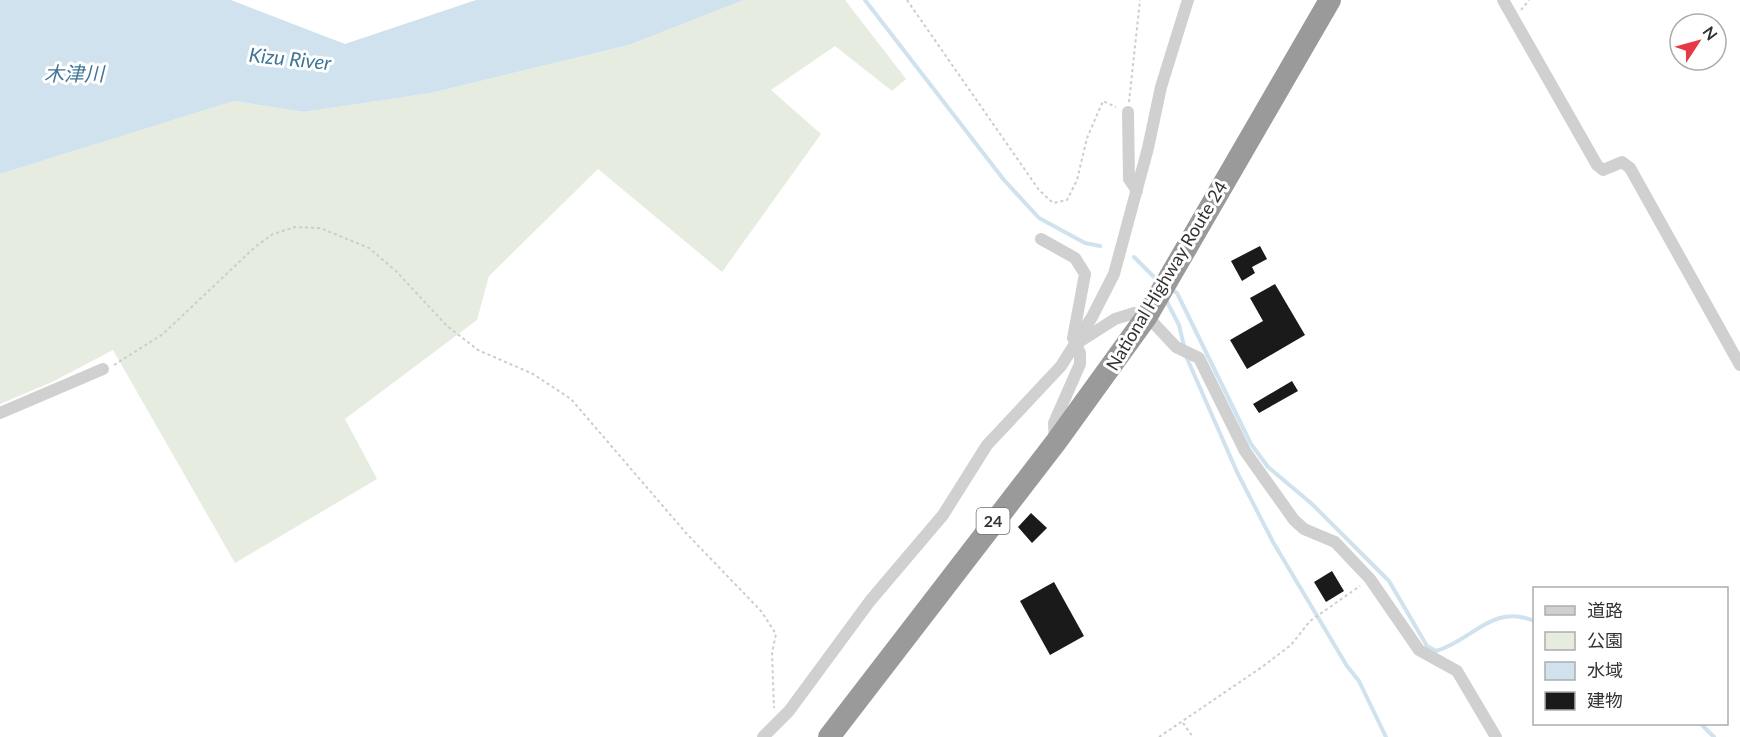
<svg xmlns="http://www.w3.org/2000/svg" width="1740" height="737" font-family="Lato,'Noto Sans JP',sans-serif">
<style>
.green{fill:#e6ecdf}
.water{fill:#cfe2ee}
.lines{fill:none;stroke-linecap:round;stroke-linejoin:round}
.stream{stroke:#cfe2ee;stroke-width:4}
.building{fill:#1a1a1a}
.path{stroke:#cdcdcd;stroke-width:2;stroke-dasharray:3 3;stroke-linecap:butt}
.street{stroke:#d0d0d0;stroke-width:12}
.highway{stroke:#9a9a9a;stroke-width:22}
.labels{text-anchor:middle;stroke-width:6;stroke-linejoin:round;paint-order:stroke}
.shield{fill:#fff;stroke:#707070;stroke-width:1.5}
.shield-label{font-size:16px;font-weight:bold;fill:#333}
.street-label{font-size:18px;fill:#333;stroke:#fff}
.water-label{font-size:20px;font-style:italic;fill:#3f7597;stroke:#fff}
</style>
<rect width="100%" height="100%" fill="#fff"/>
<!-- green -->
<polygon class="green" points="744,0 845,0 906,79 892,91 835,46 771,90 821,134 722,272 598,169 489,276 477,320 345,419 377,479 235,563 113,350 52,382 0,404 0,174 234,101 304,112 431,93 629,45"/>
<!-- water -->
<polygon class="water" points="0,0 231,0 345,44 476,0 744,0 629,45 431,93 304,112 234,101 0,174"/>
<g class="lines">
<!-- stream -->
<g class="stream">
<polyline points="865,0 1004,180 1039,218 1085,243 1100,246"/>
<polyline points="1134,257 1158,281"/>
<path d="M 1172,290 L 1177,293 L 1251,444 L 1268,467 L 1312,504 L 1389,581 L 1427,646 L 1436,651 C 1472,641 1492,603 1534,621"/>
<polyline points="1166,300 1179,325 1184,346"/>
<polyline points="1186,356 1237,472 1273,542 1347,666 1359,681 1386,737"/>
<polyline points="1701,724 1714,737"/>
</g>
</g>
<!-- building -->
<g class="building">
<polygon points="1260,246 1267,259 1252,267 1255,273 1242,281 1231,261"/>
<polygon points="1275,284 1305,335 1247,369 1230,340 1263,321 1250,298"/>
<polygon points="1292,381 1298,391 1259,413 1253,404"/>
<polygon points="1031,513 1047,528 1032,543 1018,527"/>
<polygon points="1332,571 1344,591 1326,602 1314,582"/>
<polygon points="1054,582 1084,636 1050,655 1020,601"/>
</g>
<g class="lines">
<!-- path -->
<g class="path">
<polyline points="907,0 1039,190 1053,203 1067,200 1077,180 1087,138 1103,101 1116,107"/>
<polyline points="1521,10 1529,0"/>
<polyline points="1129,102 1140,0"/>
<polyline points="114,365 163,334 255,247 273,234 295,227 320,228 369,248 396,271 447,326 478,350 533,374 571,399 686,533 761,611 776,634 772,653 774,708"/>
<polyline points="1183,723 1193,737"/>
<polyline points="1159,737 1262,667 1291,645 1310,621 1360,586"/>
</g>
<!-- street -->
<g class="street">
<polyline points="1503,0 1597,165 1603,170 1622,162 1630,168 1740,365"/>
<polyline points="1128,112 1129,179 1137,191"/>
<polyline points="1041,239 1075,258 1085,274 1073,338 1080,353 1080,364 1054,423 1055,441"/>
<polyline points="1079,342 1115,319 1134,313 1147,316 1176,347 1199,358 1245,451 1294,520 1304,529 1335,542 1370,579 1419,650 1457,671 1496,737"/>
<polyline points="0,413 103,369"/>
<polyline points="763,737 789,711 870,601 943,515 987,445 1061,366 1092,317 1114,274 1148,148 1161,87 1188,0"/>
</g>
<!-- highway -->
<polyline class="highway" points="829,737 1056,442 1147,316 1330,0"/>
</g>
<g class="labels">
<!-- shield labels -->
<rect class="shield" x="976.5" y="508" width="33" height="26" rx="4.5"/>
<g class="shield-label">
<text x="993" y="527">24</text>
</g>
<!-- street labels -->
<g class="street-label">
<text transform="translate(1167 276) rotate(-59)" y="6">National Highway Route 24</text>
</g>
<!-- water labels -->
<g class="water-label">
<text transform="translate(290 59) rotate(6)" y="7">Kizu River</text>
<text x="74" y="81">木津川</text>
</g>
</g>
<!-- legend -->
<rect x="1533" y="587" width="195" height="138" fill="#ffffff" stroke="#adadad" stroke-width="1.5"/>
<rect x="1545" y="606" width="30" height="9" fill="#d0d0d0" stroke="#adadad" stroke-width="1.5"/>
<text x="1587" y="617" font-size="18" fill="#333333">道路</text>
<rect x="1545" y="632" width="30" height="18" fill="#e6ecdf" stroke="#adadad" stroke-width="1.5"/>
<text x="1587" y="647" font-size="18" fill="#333333">公園</text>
<rect x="1545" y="662" width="30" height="18" fill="#cfe2ee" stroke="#adadad" stroke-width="1.5"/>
<text x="1587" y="677" font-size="18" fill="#333333">水域</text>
<rect x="1545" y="692" width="30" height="18" fill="#1a1a1a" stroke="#adadad" stroke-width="1.5"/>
<text x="1587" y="707" font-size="18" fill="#333333">建物</text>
<!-- north arrow -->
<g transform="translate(1698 42) rotate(54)"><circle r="28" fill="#ffffff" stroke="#adadad" stroke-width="1.5"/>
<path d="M0-4.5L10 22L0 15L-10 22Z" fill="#e63946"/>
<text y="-9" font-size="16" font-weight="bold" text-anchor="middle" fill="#333333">N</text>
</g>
</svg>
